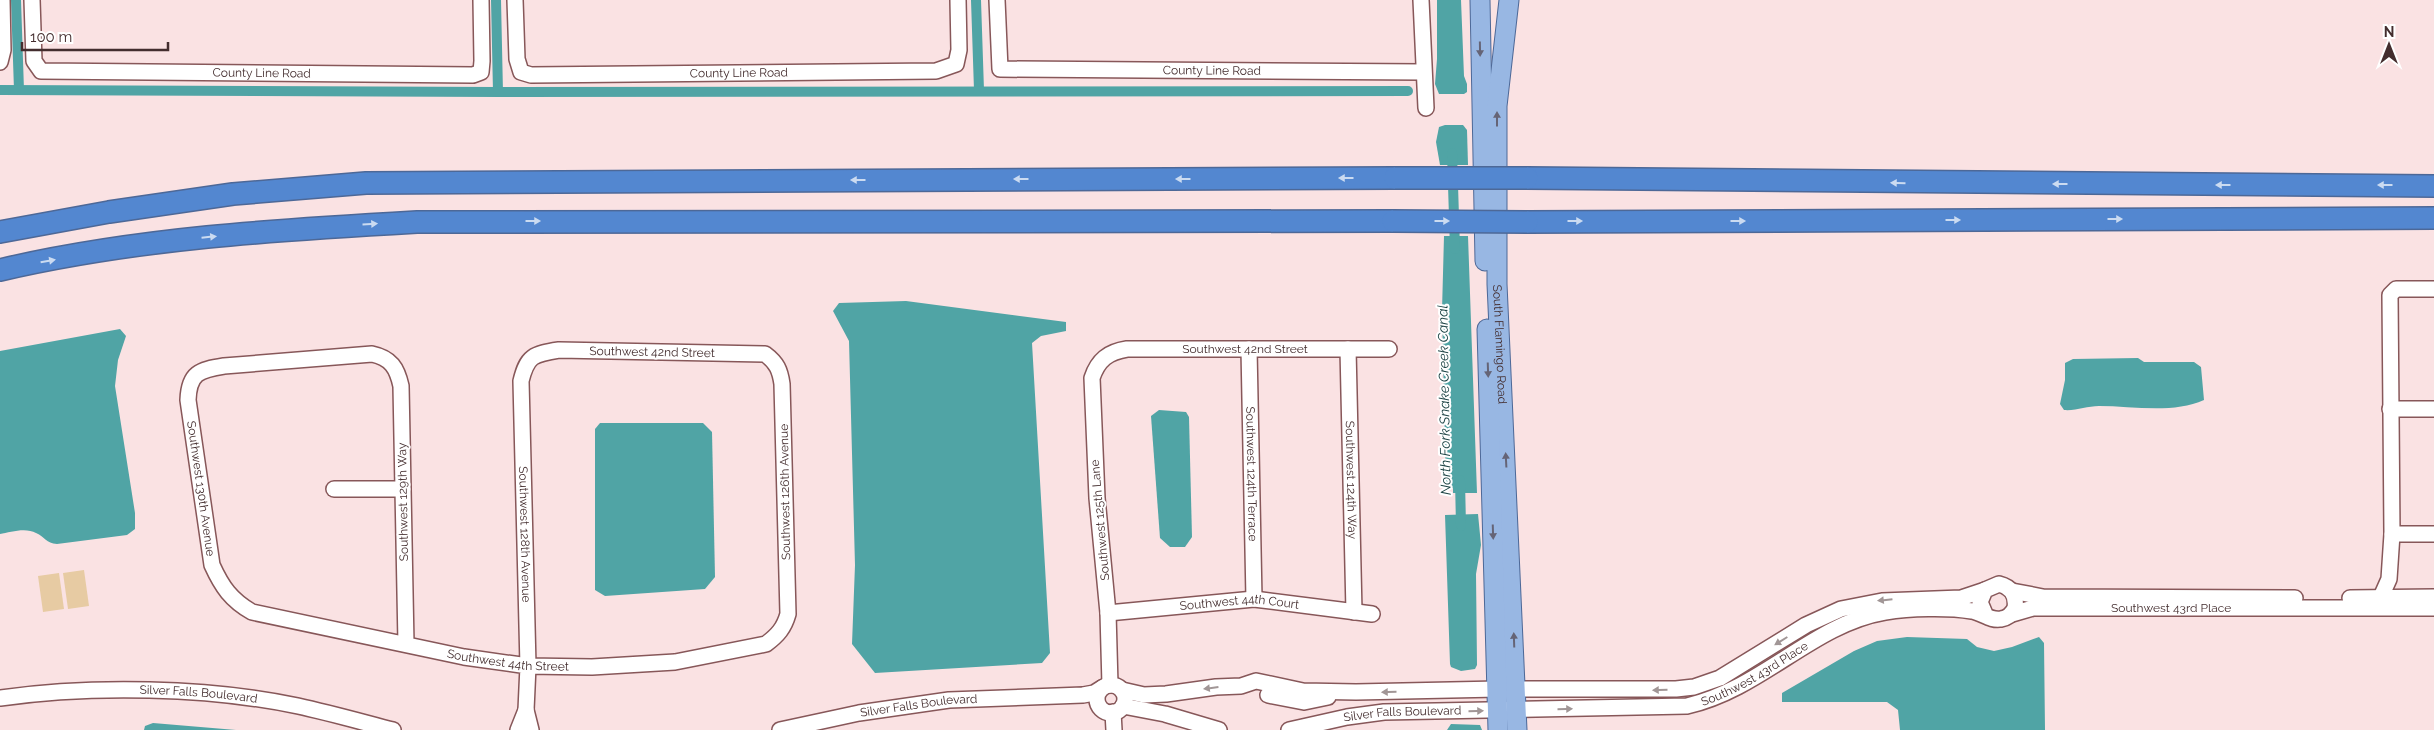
<svg xmlns="http://www.w3.org/2000/svg" width="2434" height="730" font-family="Raleway,sans-serif">
<style>
.green{fill:#e7cba3}
.water{fill:#50a4a5}
.lines{fill:none;stroke-linecap:round;stroke-linejoin:round}
.canal{stroke:#50a4a5;stroke-width:10}
.minor-casing{stroke:#875759;stroke-width:18}
.major-casing{stroke:#4d6897;stroke-width:21}
.highway-casing{stroke:#4d6897;stroke-width:24}
.minor{stroke:#fff;stroke-width:15}
.major{stroke:#98b7e3;stroke-width:19}
.highway{stroke:#5387d0;stroke-width:21}
.highway-bridge-casing{stroke:#4d6897;stroke-width:24;stroke-linecap:butt}
.highway-bridge{stroke:#5387d0;stroke-width:21}
.oneway{fill:#656476}
.oneway2{fill:#cbdbf1}
.oneway3{fill:#a19696}
.labels{text-anchor:middle;stroke-width:4;stroke-linejoin:round;paint-order:stroke}
.street-label{font-size:12px;fill:#432d2e;stroke:#fff}
.water-label{font-size:14px;font-style:italic;fill:#1b4243;stroke:#fff}
</style>
<rect width="100%" height="100%" fill="#fae2e3"/>
<!-- green -->
<g class="green">
<polygon points="84,570 89,606 68,609 63,573"/>
<polygon points="59,573 64,609 43,612 38,576"/>
</g>
<!-- water -->
<g class="water">
<polygon points="1437,0 1461,0 1464,76 1467,84 1467,92 1464,94 1439,94 1435,84 1437,59"/>
<polygon points="1463,125 1467,130 1468,165 1440,165 1436,142 1439,127 1445,125"/>
<polygon points="1444,236 1468,236 1477,493 1453,493 1453,488 1446,489 1442,311"/>
<polygon points="906,301 1066,322 1066,331 1041,336 1032,343 1050,653 1042,663 875,673 852,644 855,565 849,341 833,311 839,303"/>
<path d="M 120,329 L 126,336 L 118,360 L 115,386 L 135,513 L 135,529 L 127,535 L 57,544 C 46,543 45,537 36,533 C 26,527 10,532 0,534 L 0,351 Z"/>
<path d="M 2138,358 L 2144,362 L 2194,362 L 2201,367 L 2204,400 C 2173,414 2133,406 2099,406 C 2087,406 2076,411 2064,410 L 2060,404 L 2065,380 L 2065,363 L 2073,359 Z"/>
<polygon points="1159,410 1186,412 1189,417 1192,537 1185,547 1170,547 1160,538 1151,416"/>
<polygon points="600,423 703,423 712,432 715,577 705,589 605,596 595,590 595,429"/>
<polygon points="1478,514 1481,545 1476,574 1477,665 1475,669 1461,671 1451,667 1450,664 1445,515"/>
<polygon points="1907,637 1967,639 1977,647 1994,651 2012,647 2039,637 2044,643 2045,730 1900,730 1898,710 1887,702 1782,702 1782,693 1854,651 1877,641"/>
<polygon points="153,723 236,730 144,730 145,726"/>
<polygon points="1451,724 1480,725 1482,730 1447,730"/>
</g>
<g class="lines">
<!-- canal -->
<g class="canal">
<polyline points="16,0 19,90"/>
<polyline points="496,0 498,92"/>
<polyline points="976,0 979,90"/>
<polyline points="0,90 498,92 1408,91"/>
<polyline points="1452,153 1455,249"/>
<polyline points="1460,480 1461,526"/>
</g>
<defs>
<g id="minor">
<path id="s1" d="M 32,0 L 34,61 L 41,71 L 473,75 L 481,72 L 482,61 L 481,0"/>
<path id="s2" d="M 515,0 L 517,59 L 521,72 L 531,75 L 936,71 L 956,64 L 959,50 L 958,0"/>
<path id="s3" d="M 997,0 L 1000,69 L 1423,72"/>
<polyline points="1421,0 1426,108"/>
<polyline points="0,62 3,50 2,0"/>
<path id="s4" d="M 1249,349 L 1254,599"/>
<path id="s5" d="M 1348,349 L 1354,612"/>
<polyline points="2390,409 2434,409"/>
<polyline points="334,489 403,489"/>
<polyline points="2392,534 2434,534"/>
<polyline points="2012,591 2043,597 2295,598"/>
<polyline points="2381,597 2389,579 2392,534 2390,295 2396,289 2434,289"/>
<polyline points="2350,598 2434,597"/>
<path id="s6" d="M 1108,613 L 1254,599 L 1372,614"/>
<path id="s7" d="M 2012,614 L 2033,608 L 2434,608"/>
<path id="s8" d="M 406,644 L 401,386 C 397,368 391,358 372,354 L 224,366 C 199,370 189,373 188,400 L 212,565 C 222,587 231,600 252,612 L 464,657 L 528,666 L 592,667 L 675,662 L 766,644 C 778,635 784,628 788,614 L 782,384 C 780,370 777,363 765,354 L 559,350 C 533,354 527,356 521,381 L 528,666 L 526,710 L 531,730"/>
<path id="s9" d="M 1110,685 L 1108,613 L 1097,498 L 1092,378 C 1098,360 1108,352 1127,349 L 1389,349"/>
<circle cx="1111" cy="699" r="14"/>
<polyline points="1122,690 1144,695 1166,694 1216,687 1241,686 1256,681 1303,691 1356,692 1498,689 1676,689 1694,687 1720,678 1806,625 1841,609 1882,601 1961,598 1985,590"/>
<polyline points="1268,695 1304,702 1328,697"/>
<path id="s10" d="M 0,698 C 91,685 208,687 298,706 C 330,713 362,722 393,730"/>
<polyline points="1123,706 1165,714 1219,730"/>
<polyline points="1113,712 1114,730"/>
<polyline points="518,730 526,710"/>
<path id="s11" d="M 780,730 L 859,713 L 949,700 L 1083,695 L 1094,693 L 1102,688"/>
<path id="s12" d="M 1289,730 L 1347,717 L 1384,712 L 1687,706 C 1762,689 1813,624 1885,612 C 1910,608 1947,607 1972,611 C 1982,613 1991,621 2001,619 C 2008,618 2012,614 2015,608 C 2017,595 2011,587 1999,584 L 1985,590 L 1980,602 L 1985,614"/>
</g>
<g id="major">
<polyline points="1480,0 1485,261"/>
<path id="s13" d="M 1509,0 L 1497,106 L 1497,284 L 1517,730"/>
<polyline points="1487,329 1498,730"/>
</g>
<g id="highway">
<polyline points="1527,178 2434,186"/>
<polyline points="1527,222 2434,218"/>
<polyline points="0,232 109,212 233,194 366,183 1395,178"/>
<path d="M 0,270 C 137,238 278,230 418,222 L 1393,221"/>
</g>
</defs>
<!-- minor casing -->
<use href="#minor" class="minor-casing"/>
<!-- major casing -->
<use href="#major" class="major-casing"/>
<!-- highway casing -->
<use href="#highway" class="highway-casing"/>
<!-- minor -->
<use href="#minor" class="minor"/>
<!-- major -->
<use href="#major" class="major"/>
<!-- highway -->
<use href="#highway" class="highway"/>
<defs>
<g id="highway-bridge">
<polyline points="1395,178 1527,178"/>
<polyline points="1393,221 1527,222"/>
</g>
</defs>
<!-- highway-bridge casing -->
<use href="#highway-bridge" class="highway-bridge-casing"/>
<!-- highway-bridge -->
<use href="#highway-bridge" class="highway-bridge"/>
</g>
<!-- one-way arrows -->
<defs><path id="oneway-solid" d="M-6-.8H1V-3.2L6.5 0L1 3.2V.8H-6Z" transform="scale(1.25)"/></defs>
<g class="oneway">
<use href="#oneway-solid" transform="translate(1480 49) rotate(89)"/>
<use href="#oneway-solid" transform="translate(1497 119) rotate(-90)"/>
<use href="#oneway-solid" transform="translate(1488 370) rotate(88)"/>
<use href="#oneway-solid" transform="translate(1506 460) rotate(-93)"/>
<use href="#oneway-solid" transform="translate(1493 532) rotate(88)"/>
<use href="#oneway-solid" transform="translate(1514 640) rotate(-92)"/>
</g>
<g class="oneway2">
<use href="#oneway-solid" transform="translate(1346 178) rotate(180)"/>
<use href="#oneway-solid" transform="translate(1021 179) rotate(180)"/>
<use href="#oneway-solid" transform="translate(1183 179) rotate(180)"/>
<use href="#oneway-solid" transform="translate(858 180) rotate(180)"/>
<use href="#oneway-solid" transform="translate(1898 183) rotate(-179)"/>
<use href="#oneway-solid" transform="translate(2060 184) rotate(-180)"/>
<use href="#oneway-solid" transform="translate(2223 185) rotate(-180)"/>
<use href="#oneway-solid" transform="translate(2385 185) rotate(-180)"/>
<use href="#oneway-solid" transform="translate(2115 219)"/>
<use href="#oneway-solid" transform="translate(1953 220)"/>
<use href="#oneway-solid" transform="translate(533 221)"/>
<use href="#oneway-solid" transform="translate(1442 221)"/>
<use href="#oneway-solid" transform="translate(1575 221)"/>
<use href="#oneway-solid" transform="translate(1738 221)"/>
<use href="#oneway-solid" transform="translate(370 224) rotate(-3)"/>
<use href="#oneway-solid" transform="translate(209 237) rotate(-6)"/>
<use href="#oneway-solid" transform="translate(48 261) rotate(-10)"/>
</g>
<g class="oneway3">
<use href="#oneway-solid" transform="translate(1885 600) rotate(174)"/>
<use href="#oneway-solid" transform="translate(1781 641) rotate(148)"/>
<use href="#oneway-solid" transform="translate(1211 688) rotate(173)"/>
<use href="#oneway-solid" transform="translate(1660 690) rotate(179)"/>
<use href="#oneway-solid" transform="translate(1389 692) rotate(179)"/>
<use href="#oneway-solid" transform="translate(1565 709) rotate(-1)"/>
<use href="#oneway-solid" transform="translate(1476 711) rotate(-1)"/>
</g>
<g class="labels">
<!-- street labels -->
<g class="street-label">
<text dy="4" stroke="none"><textPath href="#s3" startOffset="281">County Line Road</textPath></text>
<text dy="4" stroke="none"><textPath href="#s1" startOffset="294">County Line Road</textPath></text>
<text dy="4" stroke="none"><textPath href="#s2" startOffset="291">County Line Road</textPath></text>
<text dy="4" stroke="none"><textPath href="#s13" startOffset="345">South Flamingo Road</textPath></text>
<text dy="4" stroke="none"><textPath href="#s9" startOffset="474">Southwest 42nd Street</textPath></text>
<text transform="translate(652 352) rotate(1)" y="4">Southwest 42nd Street</text>
<text dy="4" stroke="none"><textPath href="#s4" startOffset="125">Southwest 124th Terrace</textPath></text>
<text dy="4" stroke="none"><textPath href="#s5" startOffset="131">Southwest 124th Way</textPath></text>
<text dy="4" stroke="none"><textPath href="#s8" startOffset="599">Southwest 130th Avenue</textPath></text>
<text transform="translate(785 492) rotate(-91)" y="4">Southwest 126th Avenue</text>
<text transform="translate(403 502) rotate(-91)" y="4">Southwest 129th Way</text>
<text transform="translate(1100 520) rotate(-95)" y="4">Southwest 125th Lane</text>
<text dy="4" stroke="none"><textPath href="#s8" startOffset="1978">Southwest 128th Avenue</textPath></text>
<text dy="4" stroke="none"><textPath href="#s6" startOffset="132">Southwest 44th Court</textPath></text>
<text dy="4" stroke="none"><textPath href="#s7" startOffset="160">Southwest 43rd Place</textPath></text>
<text dy="4" stroke="none"><textPath href="#s8" startOffset="1000">Southwest 44th Street</textPath></text>
<text dy="4" stroke="none"><textPath href="#s12" startOffset="475">Southwest 43rd Place</textPath></text>
<text dy="4" stroke="none"><textPath href="#s10" startOffset="199">Silver Falls Boulevard</textPath></text>
<text dy="4" stroke="none"><textPath href="#s11" startOffset="141">Silver Falls Boulevard</textPath></text>
<text dy="4" stroke="none"><textPath href="#s12" startOffset="115">Silver Falls Boulevard</textPath></text>
</g>
<!-- water labels -->
<g class="water-label">
<text transform="translate(1444 400) rotate(-91)" y="5">North Fork Snake Creek Canal</text>
</g>
</g>
<!-- north arrow -->
<g transform="translate(2389 45)" stroke="#ffffff" stroke-width="4" paint-order="stroke">
<path d="M0-4L9 19L0 12L-9 19Z" fill="#432d2e"/>
<text y="-8" font-size="14" font-weight="bold" text-anchor="middle" fill="#432d2e">N</text>
</g>
<!-- scale -->
<path d="M22 42v8h146v-8" fill="none" stroke="#432d2e" stroke-width="2.5"/>
<text x="30" y="42" font-size="15" fill="#432d2e" stroke="#ffffff" stroke-width="4" paint-order="stroke">100 m</text>
</svg>
